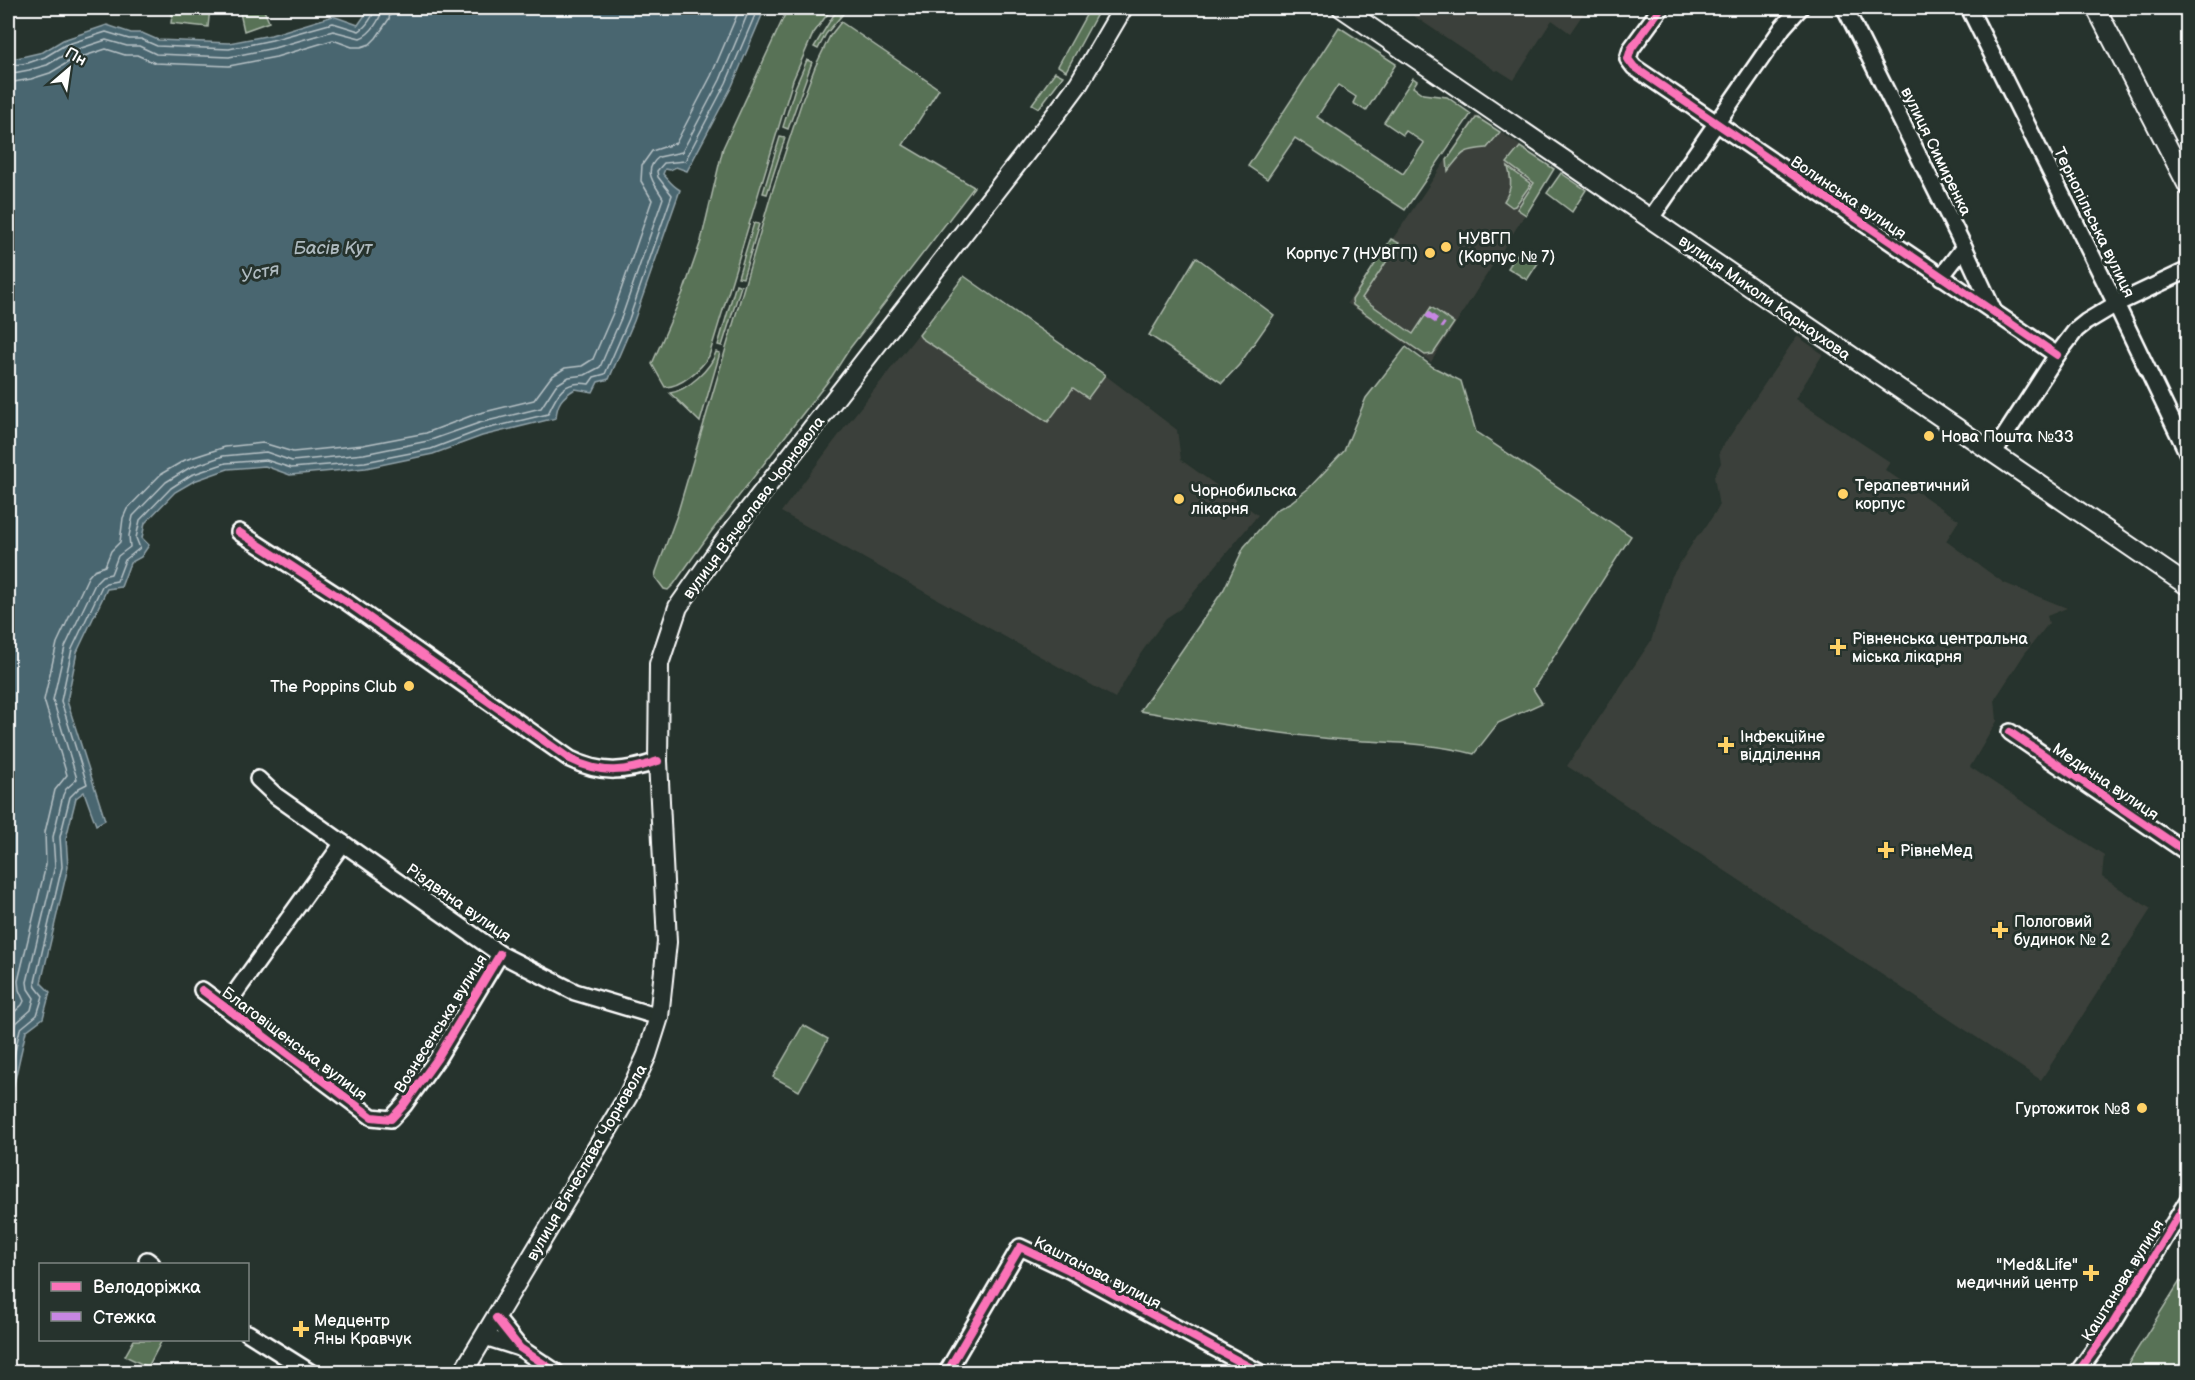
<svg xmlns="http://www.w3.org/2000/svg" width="2195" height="1380" font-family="'Balsamiq Sans',sans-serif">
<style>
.built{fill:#3b403a}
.green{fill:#597257;stroke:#acb8ab;stroke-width:1.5}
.water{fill:#4a6670;stroke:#92a3a9;stroke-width:1.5}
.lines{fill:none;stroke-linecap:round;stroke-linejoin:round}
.shore{stroke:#b7c2c6;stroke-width:1.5}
.minor-casing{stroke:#fff;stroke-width:20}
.major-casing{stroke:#fff;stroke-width:22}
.minor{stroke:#26332d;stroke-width:15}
.major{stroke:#26332d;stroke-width:18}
.quiet{stroke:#c787e3;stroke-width:6;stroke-dasharray:12 6;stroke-linecap:butt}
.cycleway-casing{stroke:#26332d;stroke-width:11}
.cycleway{stroke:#fb73b8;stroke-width:8}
.poi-dot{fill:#ffd166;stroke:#26332d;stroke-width:2}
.labels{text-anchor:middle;stroke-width:6;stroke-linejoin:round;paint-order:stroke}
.street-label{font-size:16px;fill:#fff;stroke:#26332d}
.poi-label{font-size:16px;fill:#fff;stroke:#26332d;text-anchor:start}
.water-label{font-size:18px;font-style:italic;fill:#aebabf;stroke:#26332d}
</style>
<rect width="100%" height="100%" fill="#26332d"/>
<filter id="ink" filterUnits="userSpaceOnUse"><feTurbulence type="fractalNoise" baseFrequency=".0167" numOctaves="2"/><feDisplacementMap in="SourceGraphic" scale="12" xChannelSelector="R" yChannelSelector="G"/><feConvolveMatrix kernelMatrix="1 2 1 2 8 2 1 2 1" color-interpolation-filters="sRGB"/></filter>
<g filter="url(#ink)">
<!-- built -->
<g class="built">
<polygon points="1402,8 1587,8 1570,33 1552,20 1514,80 1498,70 1496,71"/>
<polygon points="1476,115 1554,169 1431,362 1347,303 1401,227"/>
<polygon points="964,276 1105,375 1177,430 1181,460 1258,515 1180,609 1166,618 1141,653 1115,698 781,512 845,427"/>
<polygon points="1797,336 1823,354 1795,399 1890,462 1885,470 1959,520 1946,541 2004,583 2067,608 2047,616 2049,623 2025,653 1995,699 1997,721 1970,767 2104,855 2102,877 2151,909 2041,1080 1567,766 1651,641 1672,576 1697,536 1702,532 1719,507 1714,476 1721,463 1719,452"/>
</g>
<!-- green -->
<g class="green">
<polygon points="173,8 210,8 208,27 171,23"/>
<polygon points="239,8 263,8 269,22 244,31"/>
<path d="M 788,8 L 832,8 L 813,34 L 793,80 L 709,356 C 701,369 681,387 665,387 L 652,364 L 684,290 L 701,241 L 723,148 Z"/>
<polygon points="841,8 848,8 826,34 818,49 814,47 833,16"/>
<polygon points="1090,8 1098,12 1066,71 1058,66"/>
<polygon points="841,22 939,89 903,145 974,187 850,348 832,376 711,532 674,584 668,590 664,589 655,577 656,572 677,515 771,195 802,101 815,67 830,36"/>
<polygon points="1339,27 1396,64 1366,111 1353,103 1356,97 1338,85 1317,117 1403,174 1424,143 1406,131 1403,135 1384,122 1413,78 1417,81 1413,87 1423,94 1447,97 1471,114 1405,210 1295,138 1267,179 1248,166"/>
<polygon points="807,60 812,62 788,129 783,127 795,88"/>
<polygon points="1055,72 1063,76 1039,108 1032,104"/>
<path d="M 1476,118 L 1478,118 L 1500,132 L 1487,148 C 1462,150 1463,152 1448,171 L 1447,160 Z"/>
<polygon points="780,137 785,138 767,194 763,193"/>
<polygon points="1520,147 1554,169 1526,215 1517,209 1534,183 1507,163"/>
<path d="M 1508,167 L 1531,184 L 1515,206 L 1512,207 L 1504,201 C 1512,188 1512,182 1508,167 Z"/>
<polygon points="1561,173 1586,190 1572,212 1547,193"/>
<polygon points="754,223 759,224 743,278 738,277"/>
<polygon points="1391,239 1399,243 1362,298 1413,334 1431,307 1454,323 1433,354 1425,355 1353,305 1352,300"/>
<polygon points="1519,251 1538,263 1527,280 1508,268"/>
<polygon points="1196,257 1274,315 1239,365 1222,383 1149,335"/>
<polygon points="964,276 1105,375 1088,398 1073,388 1048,422 921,338 919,335"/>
<polygon points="736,284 741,286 722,346 718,345"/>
<path d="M 1406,347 L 1433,367 L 1461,381 L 1476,432 L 1631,536 L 1533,689 L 1542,703 L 1498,723 L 1474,754 C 1425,741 1373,743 1323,738 C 1262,732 1201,721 1140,711 L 1224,589 L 1244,547 L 1276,510 L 1291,502 L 1309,488 L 1344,451 L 1366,398 Z"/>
<path d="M 716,352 L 720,353 L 700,422 L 670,393 C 688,390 711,369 716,352 Z"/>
<polygon points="803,1025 828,1039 799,1091 773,1077"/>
<polygon points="2180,1281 2187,1286 2187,1372 2123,1372"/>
<polygon points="134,1340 162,1340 148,1367 125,1356"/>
</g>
<!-- water -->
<path class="water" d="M 370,8 L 765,8 L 732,86 L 687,171 L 676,167 L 670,170 L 665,169 L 663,174 C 669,180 671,185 680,190 L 634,321 L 609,379 L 598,382 L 593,392 L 575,389 C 562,397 557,403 556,418 L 482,436 L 433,454 L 366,468 L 290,475 L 265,466 L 228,469 L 194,481 L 175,492 L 145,523 L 142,538 L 149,545 L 141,557 L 130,563 L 121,587 L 107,589 L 77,652 L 67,701 L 105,820 L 96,825 L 84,792 L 76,798 L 66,838 L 68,867 L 41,983 L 50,992 L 43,1018 L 26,1031 L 8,1110 L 8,60 L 43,52 L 63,40 L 107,25 L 131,33 L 142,33 L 158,40 L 229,43 L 271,35 L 333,16 L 358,25 Z"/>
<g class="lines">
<!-- shore -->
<g class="shore">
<path d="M 8,66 L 28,63 L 45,57 L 65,45 L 106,32 L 129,39 L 141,39 L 157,46 L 229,49 L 272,40 L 333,23 L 359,31 C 366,27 374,15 375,8"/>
<path d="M 8,74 L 29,70 L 47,65 L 69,52 L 106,40 L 127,46 L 139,46 L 156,54 L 229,57 L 274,48 L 333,31 L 360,38 C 371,34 381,19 382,8"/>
<polyline points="8,83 31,79 50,73 72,60 106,49 125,55 137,55 155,63 229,66 276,57 333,40 352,47 361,47 370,44 376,38 389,19 391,8"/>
<polyline points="8,1018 22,1005 24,1001 19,990 18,981 46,865 45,832 55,790 67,775 44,700 57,643 88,577 94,570 105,566 111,551 120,542 123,518 127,509 161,474 185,460 225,447 263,443 293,452 363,445 426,433 476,414 534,400 551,377 565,368 582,366 593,359 613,313 652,200 641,181 642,165 652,151 676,143 711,76 740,8"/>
<path d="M 8,1050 L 14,1025 L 31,1010 L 34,998 L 28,989 L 27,982 L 55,866 L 53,837 L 63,795 L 66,789 L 77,779 L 53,700 L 65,647 L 96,582 L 102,576 L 111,574 L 118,556 L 130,547 L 129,536 L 133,516 L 166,482 L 189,468 L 223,456 L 266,452 L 292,461 L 364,454 L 428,441 L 479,423 L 541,408 L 556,385 L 569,377 L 585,375 L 600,367 L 622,316 L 663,198 C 655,184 641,171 659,157 L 682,152 L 720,80 L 750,8"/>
<path d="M 8,1083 L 20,1029 L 37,1015 L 43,996 L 36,987 L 35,982 L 62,867 L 60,837 L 70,797 L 79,788 L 87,784 L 61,701 L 72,649 L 102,586 L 106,583 L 117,581 L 125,560 L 140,548 L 136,538 L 140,520 L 171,488 L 191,475 L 226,463 L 266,460 L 291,468 L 365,462 L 431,449 L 481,430 L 548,414 C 557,394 563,380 589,384 L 594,377 L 605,374 L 629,319 L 672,195 L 658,177 L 657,171 L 664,163 L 685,161 L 726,83 L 758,8"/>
</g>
<defs>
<g id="minor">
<polyline points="1661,8 1631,49 1628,59 1634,67 2057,355"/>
<polyline points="1845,8 1964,247 1994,312"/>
<polyline points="1969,8 2116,304 2188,454"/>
<polyline points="1651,218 1783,27 1800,8"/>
<polyline points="1941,277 1964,247"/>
<polyline points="1993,454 2057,355 2076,330 2086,322 2116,304 2188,270"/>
<path d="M 239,532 L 347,602 L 570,759 C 602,775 626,772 658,761"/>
<polyline points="2010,732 2188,853"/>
<polyline points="258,779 276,796 500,954 575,992 659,1017"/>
<polyline points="202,990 372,1117 391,1119 404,1105 437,1059 500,954"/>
<polyline points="225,1007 343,843"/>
<polyline points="147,1260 152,1264"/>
<polyline points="496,1318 520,1348 556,1372"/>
<polyline points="248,1333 310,1372"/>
<polyline points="485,1337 520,1348"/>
<polyline points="947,1372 1020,1247 1069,1270 1259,1372"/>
<polyline points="2078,1372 2112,1325 2188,1200"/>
</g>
<g id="major">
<polyline points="1342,8 2188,586"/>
<polyline points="2096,8 2188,186"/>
<polyline points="463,1372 628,1096 647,1055 659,1017 667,942 658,761 659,664 678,607 723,543 1059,110 1079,83 1123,8"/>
</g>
</defs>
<!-- minor casing -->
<use href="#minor" class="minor-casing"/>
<!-- major casing -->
<use href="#major" class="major-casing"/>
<!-- minor -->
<use href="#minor" class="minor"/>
<!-- major -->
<use href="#major" class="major"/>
<!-- quiet -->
<polyline class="quiet" points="1427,314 1444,326"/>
<defs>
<g id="cycleway">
<polyline points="1661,8 1631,49 1628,59 1634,67 2057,355"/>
<path d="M 239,532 L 347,602 L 570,759 C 602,775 626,772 658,761"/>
<polyline points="2010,732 2188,853"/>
<polyline points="202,990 372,1117 391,1119 404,1105 437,1059 500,954"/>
<polyline points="496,1318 520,1348 556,1372"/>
<polyline points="947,1372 1020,1247 1069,1270 1259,1372"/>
<polyline points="2078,1372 2112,1325 2188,1200"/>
</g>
</defs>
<!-- cycleway casing -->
<use href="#cycleway" class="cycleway-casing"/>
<!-- cycleway -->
<use href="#cycleway" class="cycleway"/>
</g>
</g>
<!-- markers -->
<g class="poi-dot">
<circle cx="1446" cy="247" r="6"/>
<circle cx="1430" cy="253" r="6"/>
<circle cx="1929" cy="436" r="6"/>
<circle cx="1843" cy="494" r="6"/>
<circle cx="1179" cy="499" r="6"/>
<path d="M1835 638h6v6h6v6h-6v6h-6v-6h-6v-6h6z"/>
<circle cx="409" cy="686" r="6"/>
<path d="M1723 736h6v6h6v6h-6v6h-6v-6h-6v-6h6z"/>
<path d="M1883 841h6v6h6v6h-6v6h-6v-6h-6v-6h6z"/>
<path d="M1997 921h6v6h6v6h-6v6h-6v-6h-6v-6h6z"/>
<circle cx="2142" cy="1108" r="6"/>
<path d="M2088 1264h6v6h6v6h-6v6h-6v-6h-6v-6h6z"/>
<path d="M298 1320h6v6h6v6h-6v6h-6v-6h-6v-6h6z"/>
</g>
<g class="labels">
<!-- street labels -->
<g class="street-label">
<text transform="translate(1937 151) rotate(64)" y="6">вулиця Симиренка</text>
<text transform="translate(1849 197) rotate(34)" y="6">Волинська вулиця</text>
<text transform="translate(2095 222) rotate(64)" y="6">Тернопільська вулиця</text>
<text transform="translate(1765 297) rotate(35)" y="6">вулиця Миколи Карнаухова</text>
<text transform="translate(753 507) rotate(-53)" y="6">вулиця Вʼячеслава Чорновола</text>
<text transform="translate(2106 781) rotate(34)" y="6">Медична вулиця</text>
<text transform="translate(459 902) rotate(35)" y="6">Різдвяна вулиця</text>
<text transform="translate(440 1023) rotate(-58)" y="6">Вознесенська вулиця</text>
<text transform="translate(295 1043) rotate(37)" y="6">Благовіщенська вулиця</text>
<text transform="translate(586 1162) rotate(-60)" y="6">вулиця Вʼячеслава Чорновола</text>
<text transform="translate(1098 1272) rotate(27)" y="6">Каштанова вулиця</text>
<text transform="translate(2122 1280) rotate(-58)" y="6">Каштанова вулиця</text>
</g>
<!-- poi labels -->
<g class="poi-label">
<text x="1458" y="244">НУВГП<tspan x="1458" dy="18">(Корпус № 7)</tspan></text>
<text x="1418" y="259" text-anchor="end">Корпус 7 (НУВГП)</text>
<text x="1941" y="442">Нова Пошта №33</text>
<text x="1855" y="491">Терапевтичний<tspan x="1855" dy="18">корпус</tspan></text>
<text x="1191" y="496">Чорнобильска<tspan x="1191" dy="18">лікарня</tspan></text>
<text x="1852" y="644">Рівненська центральна<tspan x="1852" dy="18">міська лікарня</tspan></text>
<text x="397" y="692" text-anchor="end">The Poppins Club</text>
<text x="1740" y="742">Інфекційне<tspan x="1740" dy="18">відділення</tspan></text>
<text x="1900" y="856">РівнеМед</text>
<text x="2014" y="927">Пологовий<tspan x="2014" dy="18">будинок № 2</tspan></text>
<text x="2130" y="1114" text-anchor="end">Гуртожиток №8</text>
<text x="2078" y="1270" text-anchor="end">"Med&amp;Life"<tspan x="2078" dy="18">медичний центр</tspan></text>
<text x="314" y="1326">Медцентр<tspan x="314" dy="18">Яны Кравчук</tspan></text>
</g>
<!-- water labels -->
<g class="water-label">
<text x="333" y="254">Басів Кут</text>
<text transform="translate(260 272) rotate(-12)" y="6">Устя</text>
</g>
</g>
<!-- margin -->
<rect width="2195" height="1380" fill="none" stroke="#26332d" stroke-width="30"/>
<rect x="15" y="15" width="2165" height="1350" fill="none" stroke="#fff" stroke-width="2" filter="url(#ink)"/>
<!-- legend -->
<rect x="39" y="1263" width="210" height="78" fill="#26332d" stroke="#7d8581" stroke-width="1.5"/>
<rect x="51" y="1282" width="30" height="9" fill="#fb73b8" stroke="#7d8581" stroke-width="1.5"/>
<text x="93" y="1293" font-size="18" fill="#ffffff">Велодоріжка</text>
<rect x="51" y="1312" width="30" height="9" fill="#c787e3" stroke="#7d8581" stroke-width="1.5"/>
<text x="93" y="1323" font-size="18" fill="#ffffff">Стежка</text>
<!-- north arrow -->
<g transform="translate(69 69) rotate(29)" stroke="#26332d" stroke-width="4.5" paint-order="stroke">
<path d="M0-4.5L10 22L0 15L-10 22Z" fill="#ffffff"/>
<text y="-9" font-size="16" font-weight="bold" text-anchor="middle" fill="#ffffff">Пн</text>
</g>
</svg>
